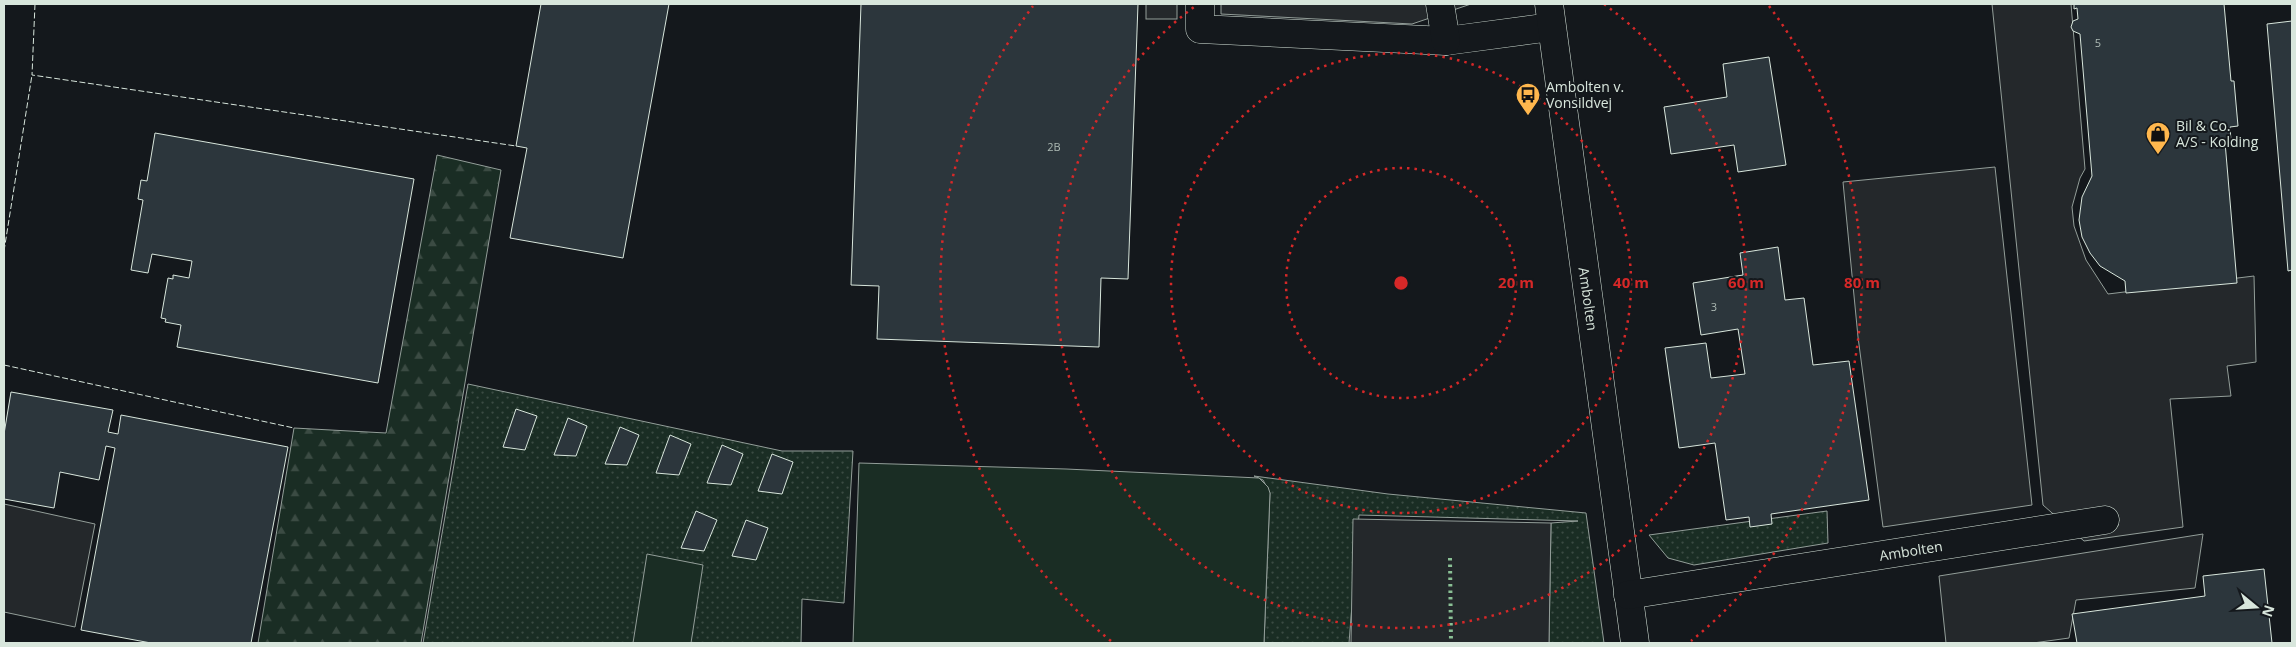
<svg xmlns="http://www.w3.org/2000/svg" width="2296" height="647" font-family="'Open Sans',sans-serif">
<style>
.green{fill:url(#green-dots);stroke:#939e99}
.forest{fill:url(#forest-firs);stroke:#939e99}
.pitch{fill:#1a2d24;stroke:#939e99}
.parking{fill:#24282b;stroke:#939e99}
.building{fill:#2c363c;stroke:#d8e6dc}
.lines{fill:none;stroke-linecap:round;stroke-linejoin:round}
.minor-casing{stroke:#d8e6dc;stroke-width:29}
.minor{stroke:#14181c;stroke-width:28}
.hedge{stroke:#8ac095;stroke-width:4;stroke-dasharray:2.5 4;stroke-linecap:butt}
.fence{stroke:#d8e6dc;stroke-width:1;stroke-dasharray:6 2.5;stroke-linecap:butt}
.ring{fill:none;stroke:#d62828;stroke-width:2.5;stroke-dasharray:2.5 5}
.labels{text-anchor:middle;stroke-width:4;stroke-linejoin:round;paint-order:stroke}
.number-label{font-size:11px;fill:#adbab4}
.poi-label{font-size:14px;fill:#d8e6dc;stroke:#14181c;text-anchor:start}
.street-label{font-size:14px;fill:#d8e6dc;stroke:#14181c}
.centre{fill:#d62828;stroke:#14181c;stroke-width:2.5}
.ring-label{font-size:15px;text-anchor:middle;font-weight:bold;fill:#d62828;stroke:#14181c;stroke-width:4;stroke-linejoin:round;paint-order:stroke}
</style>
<defs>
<pattern id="green-dots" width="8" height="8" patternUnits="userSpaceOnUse" patternTransform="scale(1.25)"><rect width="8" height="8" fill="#1a2d24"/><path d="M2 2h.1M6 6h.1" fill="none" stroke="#3b4b43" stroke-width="1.8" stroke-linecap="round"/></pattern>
<pattern id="forest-firs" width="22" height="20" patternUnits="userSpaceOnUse" patternTransform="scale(1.25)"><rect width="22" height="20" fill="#1a2d24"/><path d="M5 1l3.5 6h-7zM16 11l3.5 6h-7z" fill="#3b4b43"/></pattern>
</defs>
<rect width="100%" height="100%" fill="#14181c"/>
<!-- green -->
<g class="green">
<polygon points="468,384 782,451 853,451 844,603 802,599 801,643 423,643"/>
<polygon points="1254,476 1388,494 1586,513 1604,643 1549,643 1551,523 1578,521 1359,515 1349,643 1264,643 1270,493 1263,480"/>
<polygon points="1827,511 1828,543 1694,565 1668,558 1649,535"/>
</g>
<!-- forest -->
<polygon class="forest" points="437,155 501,170 421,643 258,643 294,428 386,433"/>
<!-- pitch -->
<g class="pitch">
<polygon points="859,463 1066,469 1259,478 1268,487 1270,493 1264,643 853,643"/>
<polygon points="647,554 703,565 691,643 633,643"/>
</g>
<!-- parking -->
<g class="parking">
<rect x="1146" y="4" width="31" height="15"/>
<polygon points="1221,4 1471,4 1412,24 1221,14"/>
<polygon points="1992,4 2071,4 2085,169 2080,178 2072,207 2074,226 2086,260 2108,294 2254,276 2256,362 2227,366 2231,396 2170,399 2183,527 2084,541 2043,505"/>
<polygon points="1995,167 2032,505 1883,527 1858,337 1843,182"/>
<polygon points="4,504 95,524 75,627 4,612"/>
<polygon points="1353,519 1551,523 1549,643 1351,643"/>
<polygon points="2203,534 2195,588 2076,600 2069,638 2033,643 1946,643 1939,576"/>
</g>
<!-- building -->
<g class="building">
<polygon points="541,4 669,4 623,258 510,238 527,148 516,146"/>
<polygon points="861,4 1138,4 1128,279 1101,278 1099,347 877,339 879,286 851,285"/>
<polygon points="2074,4 2224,4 2231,81 2234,81 2238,126 2230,127 2231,141 2225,142 2237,283 2126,293 2125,281 2100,266 2090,253 2082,237 2079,220 2082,197 2092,176 2080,34 2073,31 2071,27 2073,21 2078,19 2077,8 2074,9"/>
<polygon points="2292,21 2292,270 2288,271 2267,24"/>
<polygon points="1769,57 1786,165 1738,172 1734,145 1671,154 1664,107 1727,97 1723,64"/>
<polygon points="155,133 414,179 378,383 177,347 181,325 165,322 166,319 161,318 168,278 173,279 173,275 189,278 192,261 152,254 148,273 131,270 143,200 138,199 141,180 147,181"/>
<polygon points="1778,247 1785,300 1804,298 1813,365 1849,361 1869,500 1771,514 1772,524 1750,527 1749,517 1726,520 1715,443 1679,448 1665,348 1706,343 1711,378 1745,374 1738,329 1701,335 1693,283 1743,275 1740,253"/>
<polygon points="11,392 113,410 108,432 118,434 121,415 288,447 251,643 151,643 81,630 115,448 106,446 99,480 60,472 54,508 4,499 4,434"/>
<polygon points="516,409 537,416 525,450 503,447"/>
<polygon points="568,418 587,426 576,456 554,455"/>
<polygon points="620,427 639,435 627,465 605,464"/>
<polygon points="670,435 691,444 679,475 656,473"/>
<polygon points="722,445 743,454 731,485 707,483"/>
<polygon points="772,454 793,462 782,494 758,491"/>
<polygon points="696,511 717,520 704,551 681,548"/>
<polygon points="746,520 768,528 756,560 732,556"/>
<polygon points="2264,569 2272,643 2077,643 2072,614 2205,596 2203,576"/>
</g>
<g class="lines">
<defs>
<g id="minor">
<polyline points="1200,4 1200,29 1446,41 1551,27"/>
<polyline points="1440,4 1446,41"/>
<polyline points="1549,4 1635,643"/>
<polyline points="1628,595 2105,520"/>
</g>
</defs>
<!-- minor casing -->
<use href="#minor" class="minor-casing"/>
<!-- minor -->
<use href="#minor" class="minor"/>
<!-- hedge -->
<polyline class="hedge" points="1450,558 1451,643"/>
<!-- fence -->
<g class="fence">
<polyline points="35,4 32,75 516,146"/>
<polyline points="4,251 32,75"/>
<polyline points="4,365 294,428"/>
</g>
</g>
<!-- distance rings -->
<g class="ring">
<circle cx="1401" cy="283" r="115"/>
<circle cx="1401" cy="283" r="230"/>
<path d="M1604 4A345 345 0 1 1 1198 4"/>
<path d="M1111 641A461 461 0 0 1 1033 6M1769 6A461 461 0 0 1 1691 641"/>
</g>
<!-- icons -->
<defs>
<symbol id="bus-pin" viewBox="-11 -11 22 30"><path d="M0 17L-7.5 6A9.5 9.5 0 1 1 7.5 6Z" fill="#ffb74d" stroke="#14181c"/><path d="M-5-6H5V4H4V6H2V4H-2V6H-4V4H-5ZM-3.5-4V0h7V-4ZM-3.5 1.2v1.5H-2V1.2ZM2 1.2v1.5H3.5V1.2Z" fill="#111"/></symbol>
<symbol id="shop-pin" viewBox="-11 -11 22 30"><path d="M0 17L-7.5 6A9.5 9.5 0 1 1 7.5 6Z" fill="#ffb74d" stroke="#14181c"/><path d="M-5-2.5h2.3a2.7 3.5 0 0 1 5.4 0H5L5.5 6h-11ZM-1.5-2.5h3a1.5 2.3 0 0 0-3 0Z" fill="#111"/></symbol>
</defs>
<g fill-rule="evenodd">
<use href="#bus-pin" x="1514" y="81" width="28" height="38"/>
<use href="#shop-pin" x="2144" y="120" width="28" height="38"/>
</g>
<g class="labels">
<!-- number labels -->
<g class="number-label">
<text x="2098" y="47">5</text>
<text x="1054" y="151">2B</text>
<text x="1714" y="311">3</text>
</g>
<!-- poi labels -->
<g class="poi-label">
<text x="1546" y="92">Ambolten v.<tspan x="1546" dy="16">Vonsildvej</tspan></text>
<text x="2176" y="131">Bil &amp; Co.<tspan x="2176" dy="16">A/S - Kolding</tspan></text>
</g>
<!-- street labels -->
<g class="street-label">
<text transform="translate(1588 299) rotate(82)" y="5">Ambolten</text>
<text transform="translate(1911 551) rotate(-9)" y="5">Ambolten</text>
</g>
</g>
<circle cx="1401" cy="283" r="8" class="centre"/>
<g class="ring-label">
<text x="1516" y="288">20 m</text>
<text x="1631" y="288">40 m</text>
<text x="1746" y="288">60 m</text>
<text x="1862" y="288">80 m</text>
</g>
<!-- border -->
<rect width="2296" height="647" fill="none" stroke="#d8e6dc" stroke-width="10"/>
<!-- north arrow -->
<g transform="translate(2256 607) rotate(108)" stroke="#14181c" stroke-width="4" paint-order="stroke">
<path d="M0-4L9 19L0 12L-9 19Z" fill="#d8e6dc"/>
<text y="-8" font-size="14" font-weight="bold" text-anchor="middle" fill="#d8e6dc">N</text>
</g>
</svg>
